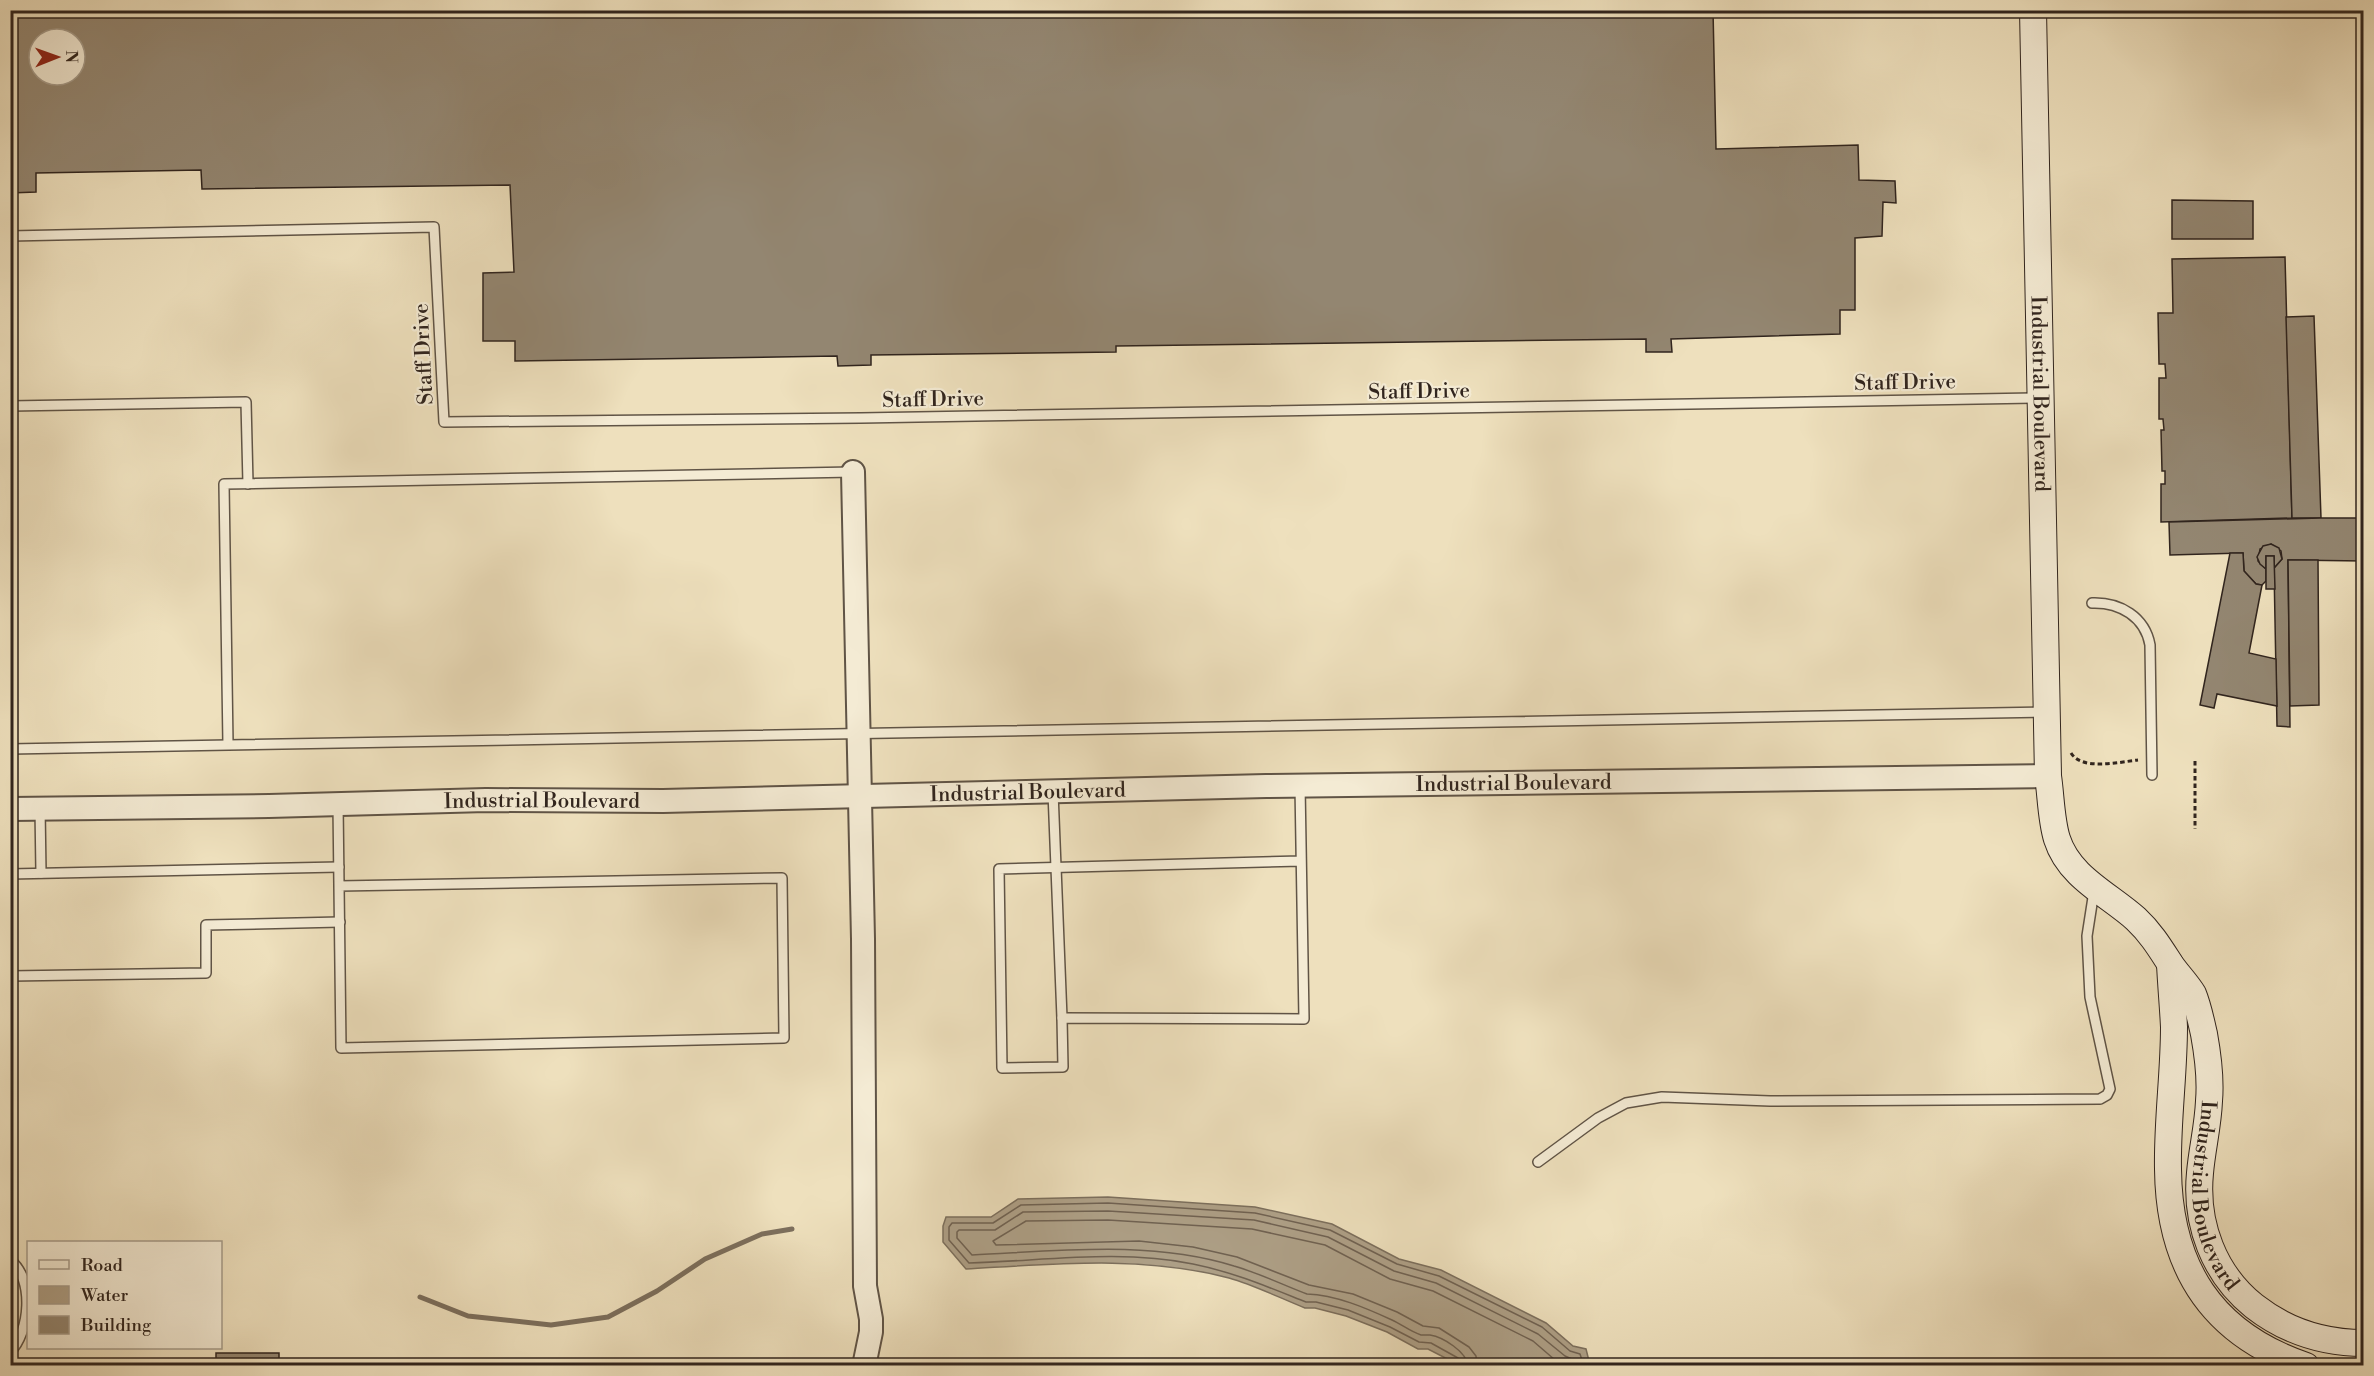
<svg xmlns="http://www.w3.org/2000/svg" width="2374" height="1376" font-family="'Libre Bodoni',serif">
<style>
.water{fill:#aea087;stroke:#7c6f5d;stroke-width:1.5}
.lines{fill:none;stroke-linecap:round;stroke-linejoin:round}
.shore{stroke:#706252;stroke-width:1.5}
.stream{stroke:#7c6f5d;stroke-width:5}
.building{fill:#938671;stroke:#31251e;stroke-width:1.5;fill-rule:evenodd}
.service-casing{stroke:#605446;stroke-width:12}
.tertiary-casing{stroke:#605446;stroke-width:26}
.secondary-casing{stroke:#31251e;stroke-width:28}
.path{stroke:#31251e;stroke-width:3;stroke-dasharray:4.5 3;stroke-linecap:butt}
.service{stroke:#f4ebd4;stroke-width:9}
.tertiary{stroke:#f4ebd4;stroke-width:22}
.secondary{stroke:#f4ebd4;stroke-width:26}
.labels{text-anchor:middle;stroke-width:4.5;stroke-linejoin:round;paint-order:stroke}
.street-label{font-size:21px;fill:#31251e;stroke:#f4ebd4}
</style>
<rect width="100%" height="100%" fill="#eee0bd"/>
<filter id="stains"><feTurbulence type="fractalNoise" baseFrequency=".00333" numOctaves="4"/><feColorMatrix values="0 0 0 0 .2 0 0 0 0 .09 0 0 0 0 .02 0 0 0 .5 -.17"/></filter>
<radialGradient id="worn" r=".72"><stop offset=".6" stop-color="#630" stop-opacity="0"/><stop offset="1" stop-color="#630" stop-opacity=".3"/></radialGradient>
<!-- water -->
<path class="water" d="M 1108,1197 L 1255,1207 L 1332,1224 L 1399,1259 L 1441,1270 L 1546,1323 L 1573,1346 L 1586,1349 L 1590,1365 L 1459,1365 L 1428,1349 L 1418,1349 L 1387,1332 L 1346,1316 L 1315,1308 L 1305,1308 C 1280,1298 1254,1285 1229,1278 C 1143,1255 1053,1264 966,1269 L 943,1242 L 943,1226 L 946,1217 L 991,1217 L 1018,1199 Z"/>
<g class="lines">
<!-- shore -->
<g class="shore">
<path d="M 1460,1366 L 1458,1358 L 1431,1343 L 1419,1342 L 1390,1327 L 1348,1310 L 1316,1302 L 1306,1302 C 1268,1287 1233,1272 1193,1264 C 1120,1249 1043,1261 969,1263 L 949,1240 L 949,1227 L 952,1223 L 993,1223 L 1021,1205 L 1108,1203 L 1255,1213 L 1330,1230 L 1397,1264 L 1439,1276 L 1542,1327 L 1570,1351 L 1580,1354 L 1584,1366"/>
<path d="M 1468,1366 C 1467,1352 1443,1337 1430,1335 C 1429,1335 1422,1335 1421,1335 C 1411,1332 1401,1324 1392,1320 C 1366,1308 1336,1295 1307,1294 C 1283,1285 1259,1273 1234,1266 C 1150,1240 1059,1251 972,1255 L 957,1238 L 957,1232 L 959,1230 L 995,1230 L 1023,1212 L 1108,1211 L 1254,1220 L 1328,1237 L 1394,1271 L 1436,1283 L 1538,1334 L 1565,1356 L 1574,1360 L 1576,1366"/>
<polyline points="1477,1366 1476,1356 1469,1347 1439,1328 1423,1326 1397,1312 1353,1294 1309,1285 1237,1257 1193,1247 1139,1241 996,1245 993,1241 1026,1221 1108,1220 1252,1229 1325,1245 1390,1279 1433,1291 1533,1341 1562,1366"/>
</g>
<!-- stream -->
<polyline class="stream" points="420,1297 468,1316 551,1325 608,1317 657,1291 705,1259 762,1234 792,1229"/>
</g>
<!-- building -->
<g class="building">
<path d="M 10,10 L 1713,10 L 1716,149 L 1858,145 L 1859,180 L 1895,181 L 1896,203 L 1883,202 L 1882,236 L 1855,238 L 1855,310 L 1840,310 L 1840,334 L 1671,339 L 1672,352 L 1646,352 L 1646,339 L 1116,346 L 1116,352 L 871,355 L 871,365 L 838,366 L 837,356 L 515,361 L 515,341 L 483,341 L 483,273 L 514,272 L 510,185 L 202,189 L 201,170 L 36,173 L 36,192 L 10,193 ZM 39,39 L 75,39 L 75,75 L 39,75 Z"/>
<polygon points="2172,200 2253,201 2253,239 2172,239"/>
<polygon points="2285,257 2292,518 2161,522 2161,484 2165,484 2165,471 2162,471 2161,430 2164,430 2163,419 2159,419 2159,378 2166,378 2165,364 2159,364 2158,313 2173,313 2172,259"/>
<polygon points="2314,316 2321,518 2292,518 2286,317"/>
<polygon points="2321,518 2364,518 2364,561 2288,560 2290,727 2277,726 2274,568 2282,559 2281,551 2271,544 2260,549 2258,561 2266,569 2266,581 2262,585 2256,584 2244,571 2243,553 2170,555 2169,522"/>
<polygon points="2271,544 2279,548 2282,559 2274,568 2274,556 2266,556 2266,569 2260,564 2257,557 2263,546"/>
<polygon points="2230,553 2243,553 2244,571 2256,584 2262,585 2249,653 2276,659 2277,706 2217,694 2214,708 2200,705"/>
<polygon points="2266,556 2274,556 2275,589 2266,589"/>
<polygon points="2288,560 2318,560 2319,705 2290,706"/>
<rect x="216" y="1353" width="63" height="13"/>
</g>
<g class="lines">
<defs>
<g id="service">
<polyline points="10,236 434,227 444,422 861,418 2038,398"/>
<polyline points="10,406 246,402 248,484"/>
<path d="M 2092,603 C 2120,602 2145,617 2150,645 L 2152,775"/>
<polyline points="228,744 224,484 853,472"/>
<polyline points="10,749 2044,712"/>
<polyline points="1300,786 1304,1019 1062,1018 1063,1067 1002,1068 999,869 1301,861"/>
<polyline points="1053,792 1062,1018"/>
<polyline points="338,804 341,1048 784,1038 782,878 339,886"/>
<polyline points="40,808 41,873"/>
<polyline points="10,874 339,867"/>
<polyline points="10,976 206,973 206,925 340,922"/>
<polyline points="1538,1162 1598,1118 1626,1103 1662,1097 1770,1101 2100,1099 2107,1095 2110,1089 2090,997 2087,936 2094,891"/>
<path d="M 10,1260 C 35,1279 30,1332 10,1352"/>
</g>
<g id="tertiary">
<polyline points="853,472 863,939 865,1286 871,1319 871,1332 864,1366"/>
<path id="s1" d="M 10,809 L 269,806 L 486,800 L 663,801 L 1266,786 L 2048,776"/>
</g>
<g id="secondary">
<path id="s2" d="M 2033,10 L 2048,776 C 2051,796 2051,820 2057,839 C 2069,877 2108,894 2136,919 C 2151,933 2160,948 2171,965 C 2178,975 2187,984 2193,994 C 2198,1006 2201,1021 2204,1034 C 2208,1056 2211,1078 2209,1101 C 2208,1126 2202,1149 2200,1173 C 2195,1224 2214,1274 2254,1306 C 2286,1331 2323,1343 2364,1343"/>
<path d="M 2170,964 C 2171,985 2173,1006 2174,1027 C 2174,1074 2167,1122 2168,1169 C 2169,1267 2211,1334 2306,1366"/>
</g>
</defs>
<!-- service casing -->
<use href="#service" class="service-casing"/>
<!-- tertiary casing -->
<use href="#tertiary" class="tertiary-casing"/>
<!-- secondary casing -->
<use href="#secondary" class="secondary-casing"/>
<!-- path -->
<g class="path">
<path d="M 2071,753 C 2082,771 2119,762 2138,760"/>
<polyline points="2195,761 2195,829"/>
</g>
<!-- service -->
<use href="#service" class="service"/>
<!-- tertiary -->
<use href="#tertiary" class="tertiary"/>
<!-- secondary -->
<use href="#secondary" class="secondary"/>
</g>
<g class="labels">
<!-- street labels -->
<g class="street-label">
<text transform="translate(423 354) rotate(-93)" y="7">Staff Drive</text>
<text transform="translate(1905 382) rotate(-1)" y="7">Staff Drive</text>
<text transform="translate(1419 391) rotate(-1)" y="7">Staff Drive</text>
<text dy="7" stroke="none"><textPath href="#s2" startOffset="384">Industrial Boulevard</textPath></text>
<text transform="translate(933 399) rotate(-1)" y="7">Staff Drive</text>
<text dy="7" stroke="none"><textPath href="#s1" startOffset="1504">Industrial Boulevard</textPath></text>
<text dy="7" stroke="none"><textPath href="#s1" startOffset="1018">Industrial Boulevard</textPath></text>
<text dy="7" stroke="none"><textPath href="#s1" startOffset="532">Industrial Boulevard</textPath></text>
<text dy="7" stroke="none"><textPath href="#s2" startOffset="1245">Industrial Boulevard</textPath></text>
</g>
</g>
<!-- margin -->
<rect width="2374" height="1376" fill="none" stroke="#eee0bd" stroke-width="36"/>
<rect x="12" y="12" width="2350" height="1352" fill="none" stroke="#31251e" stroke-width="3"/>
<rect x="18" y="18" width="2338" height="1340" fill="none" stroke="#31251e" stroke-width="1.5"/>
<!-- legend -->
<rect x="27" y="1241" width="195" height="108" fill="#f4ebd4" stroke="#a69c8b" stroke-width="1.5"/>
<rect x="39" y="1260" width="30" height="9" fill="#f4ebd4" stroke="#a69c8b" stroke-width="1.5"/>
<text x="81" y="1271" font-size="18" fill="#31251e">Road</text>
<rect x="39" y="1286" width="30" height="18" fill="#aea087" stroke="#a69c8b" stroke-width="1.5"/>
<text x="81" y="1301" font-size="18" fill="#31251e">Water</text>
<rect x="39" y="1316" width="30" height="18" fill="#938671" stroke="#a69c8b" stroke-width="1.5"/>
<text x="81" y="1331" font-size="18" fill="#31251e">Building</text>
<!-- north arrow -->
<g transform="translate(57 57) rotate(89)"><circle r="28" fill="#f4ebd4" stroke="#a69c8b" stroke-width="1.5"/>
<path d="M0-4.5L10 22L0 15L-10 22Z" fill="#8f2418"/>
<text y="-9" font-size="16" font-weight="bold" text-anchor="middle" fill="#31251e">N</text>
</g>
<rect width="100%" height="100%" filter="url(#stains)"/>
<rect width="100%" height="100%" fill="url(#worn)"/>
</svg>
